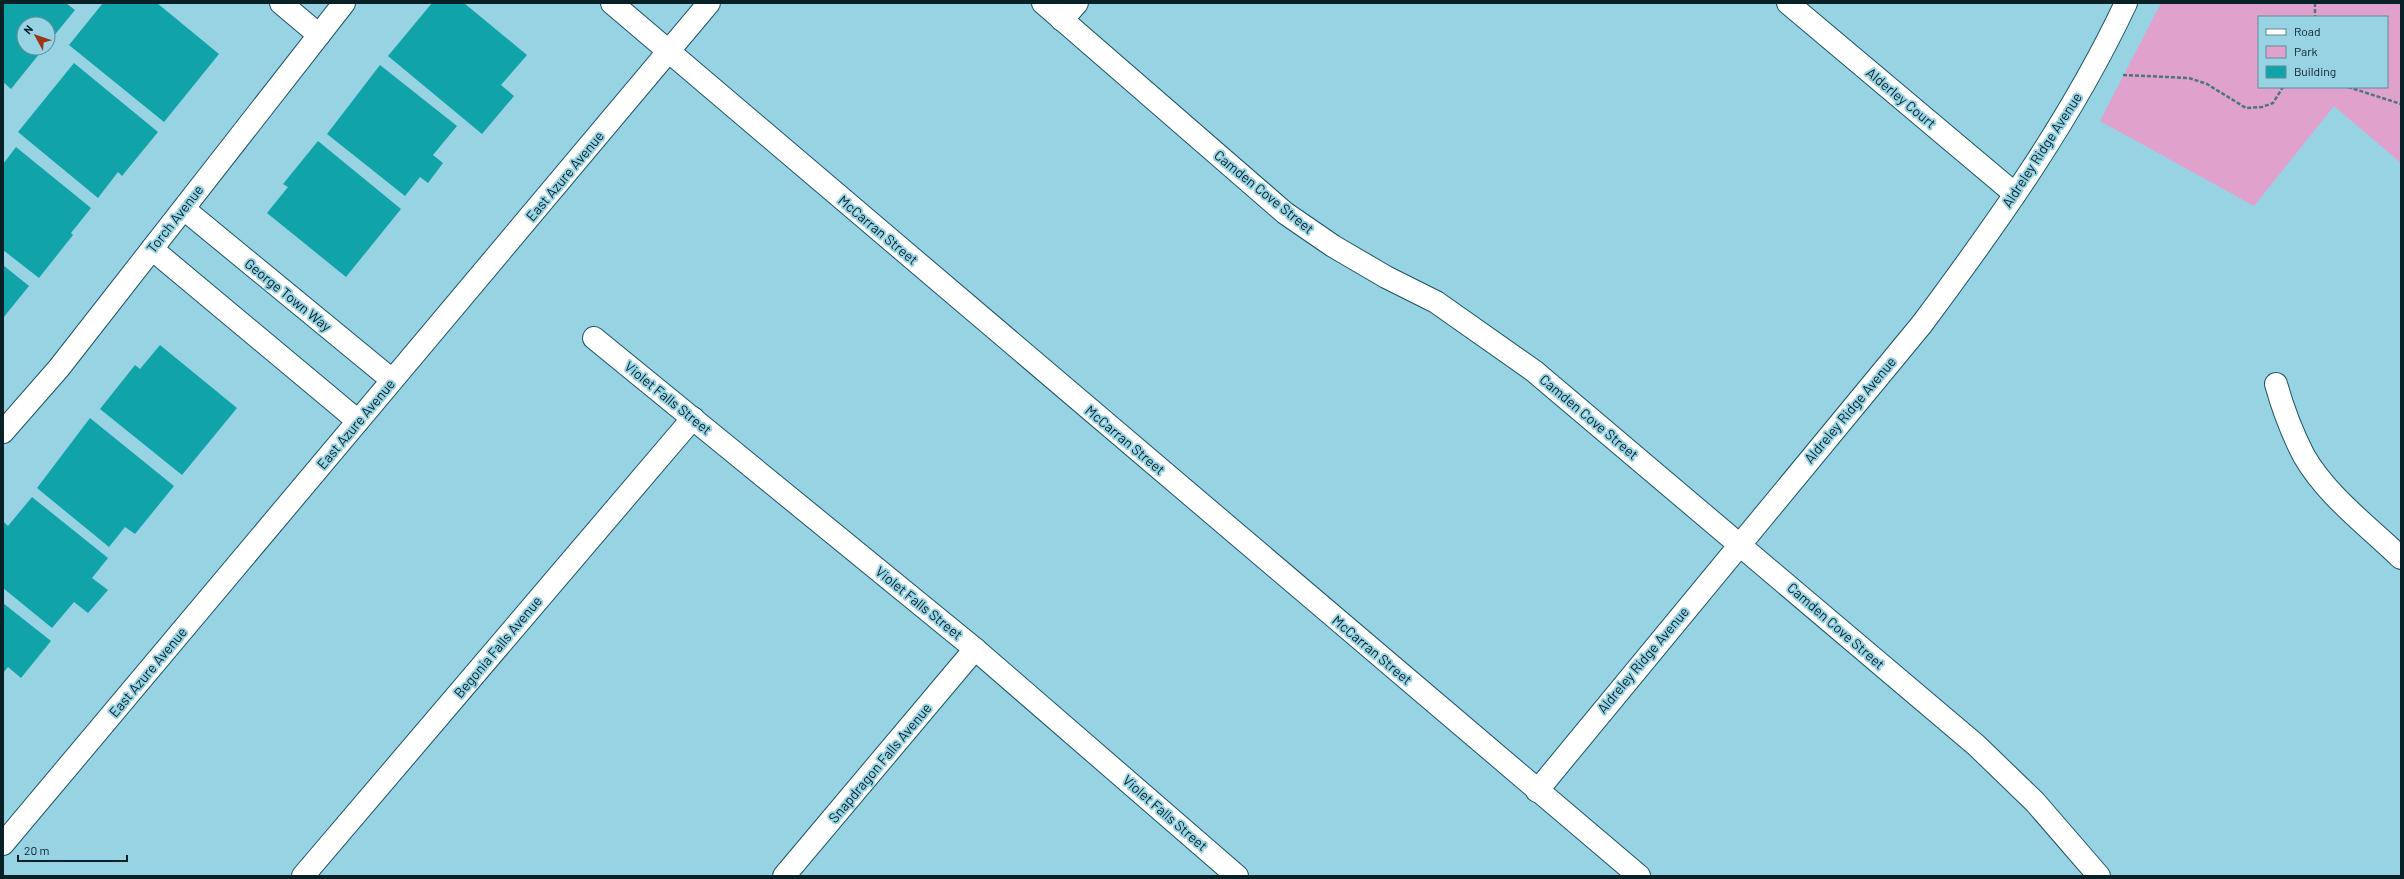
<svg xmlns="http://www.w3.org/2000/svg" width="2404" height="879" font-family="Barlow,sans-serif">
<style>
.green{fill:#e0a1cd;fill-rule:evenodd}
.building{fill:#10a4a8}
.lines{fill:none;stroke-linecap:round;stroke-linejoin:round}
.minor-casing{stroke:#195564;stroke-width:24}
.tertiary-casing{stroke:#195564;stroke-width:24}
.path{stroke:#4c7580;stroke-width:2.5;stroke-dasharray:4 2;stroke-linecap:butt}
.minor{stroke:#fff;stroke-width:22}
.tertiary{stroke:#fff;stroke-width:22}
.labels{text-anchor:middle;stroke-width:4;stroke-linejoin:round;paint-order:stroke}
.street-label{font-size:14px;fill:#082127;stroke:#98d3e4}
</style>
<rect width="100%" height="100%" fill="#98d3e4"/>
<!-- green -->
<path class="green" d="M 2161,3 L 2401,3 L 2401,163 L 2334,106 L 2254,206 L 2100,121 ZM 2259,17 L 2387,17 L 2387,87 L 2259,87 Z"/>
<!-- building -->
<g class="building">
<polygon points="3,3 66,3 75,10 48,43 48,24 24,24 24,48 44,48 11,89 3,82"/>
<polygon points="103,3 157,3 219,54 164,122 69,45"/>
<polygon points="432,3 464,3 527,55 501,85 514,96 482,134 388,56"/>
<polygon points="74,63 158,132 122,176 118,172 98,198 18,132"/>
<polygon points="380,65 457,126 433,155 443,163 428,183 420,177 405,196 327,134"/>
<polygon points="318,141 401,209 346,277 267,213 288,187 283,184"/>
<polygon points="16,147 91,208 71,233 73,235 39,278 3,250 3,164"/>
<polygon points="3,265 29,286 3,318"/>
<polygon points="160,345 237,408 182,475 100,409 135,365 140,369"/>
<polygon points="90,418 174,486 135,534 125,527 109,547 37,488"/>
<polygon points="32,497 108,558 92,578 108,590 88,613 74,602 52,628 3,588 3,521 8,526"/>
<polygon points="3,603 51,641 21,678 8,667 3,673"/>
</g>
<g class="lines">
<defs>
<g id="minor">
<polyline points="281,3 319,35"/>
<polyline points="1043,3 1285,213 1333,246 1386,277 1436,302 1534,371 1976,745 2035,802 2099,876"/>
<polyline points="1788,3 2015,194"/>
<polyline points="1062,20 1077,3"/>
<polyline points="184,209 392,380"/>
<polyline points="152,249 358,421"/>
<polyline points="594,338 975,649 1237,876"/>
<path d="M 2276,384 C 2283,409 2292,433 2304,456 C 2327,496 2368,526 2401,558"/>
<polyline points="3,432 59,368 344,3"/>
<path d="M 1537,791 L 1922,324 C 1998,222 2072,118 2126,3"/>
<polyline points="303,876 693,418"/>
<polyline points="784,876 975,649"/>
</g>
<g id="tertiary">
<polyline points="612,3 1639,876"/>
<polyline points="3,844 709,3"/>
</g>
</defs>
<!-- minor casing -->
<use href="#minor" class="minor-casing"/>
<!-- tertiary casing -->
<use href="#tertiary" class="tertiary-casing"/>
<!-- path -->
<g class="path">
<polyline points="2315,3 2315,17"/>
<polyline points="2123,75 2189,78 2207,84 2246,108 2262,107 2273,103 2283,87"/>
<polyline points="2348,87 2401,104"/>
</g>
<!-- minor -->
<use href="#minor" class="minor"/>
<!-- tertiary -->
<use href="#tertiary" class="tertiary"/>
</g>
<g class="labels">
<!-- street labels -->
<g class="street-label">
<text transform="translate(1901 98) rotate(40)" y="5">Alderley Court</text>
<text transform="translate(2042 150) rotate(-57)" y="5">Aldreley Ridge Avenue</text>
<text transform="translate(565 176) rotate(-50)" y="5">East Azure Avenue</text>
<text transform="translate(1264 192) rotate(39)" y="5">Camden Cove Street</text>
<text transform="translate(175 219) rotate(-52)" y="5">Torch Avenue</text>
<text transform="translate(878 230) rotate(40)" y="5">McCarran Street</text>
<text transform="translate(288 295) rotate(39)" y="5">George Town Way</text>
<text transform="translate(668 398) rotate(39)" y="5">Violet Falls Street</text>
<text transform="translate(1850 410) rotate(-50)" y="5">Aldreley Ridge Avenue</text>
<text transform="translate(1589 417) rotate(40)" y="5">Camden Cove Street</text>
<text transform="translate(356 424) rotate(-50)" y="5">East Azure Avenue</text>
<text transform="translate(1125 440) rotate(40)" y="5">McCarran Street</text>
<text transform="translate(919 603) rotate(39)" y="5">Violet Falls Street</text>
<text transform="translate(1836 626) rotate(41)" y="5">Camden Cove Street</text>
<text transform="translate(498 647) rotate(-50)" y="5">Begonia Falls Avenue</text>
<text transform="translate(1372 650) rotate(40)" y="5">McCarran Street</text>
<text transform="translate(1643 660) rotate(-50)" y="5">Aldreley Ridge Avenue</text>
<text transform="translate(148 672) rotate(-50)" y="5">East Azure Avenue</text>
<text transform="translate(880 763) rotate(-50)" y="5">Snapdragon Falls Avenue</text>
<text transform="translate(1165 813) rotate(41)" y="5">Violet Falls Street</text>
</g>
</g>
<!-- border -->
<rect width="2404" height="879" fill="none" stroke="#082127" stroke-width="8"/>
<!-- legend -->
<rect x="2258" y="16" width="130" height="72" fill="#98d3e4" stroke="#5e8c98"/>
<rect x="2266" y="29" width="20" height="6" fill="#ffffff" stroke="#5e8c98"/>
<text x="2294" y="36" font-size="12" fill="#082127">Road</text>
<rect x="2266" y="46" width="20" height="12" fill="#e0a1cd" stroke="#5e8c98"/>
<text x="2294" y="56" font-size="12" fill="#082127">Park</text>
<rect x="2266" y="66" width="20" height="12" fill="#10a4a8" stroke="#5e8c98"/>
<text x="2294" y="76" font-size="12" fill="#082127">Building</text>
<!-- north arrow -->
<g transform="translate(36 36) rotate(310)"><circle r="19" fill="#98d3e4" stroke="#5e8c98"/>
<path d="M0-3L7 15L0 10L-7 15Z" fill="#9d3612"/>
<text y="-6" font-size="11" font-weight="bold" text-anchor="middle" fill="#082127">N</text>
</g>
<!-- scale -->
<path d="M18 855v6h109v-6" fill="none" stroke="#082127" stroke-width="2"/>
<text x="24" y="855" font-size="12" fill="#082127" stroke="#98d3e4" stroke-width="3" paint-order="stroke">20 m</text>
</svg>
